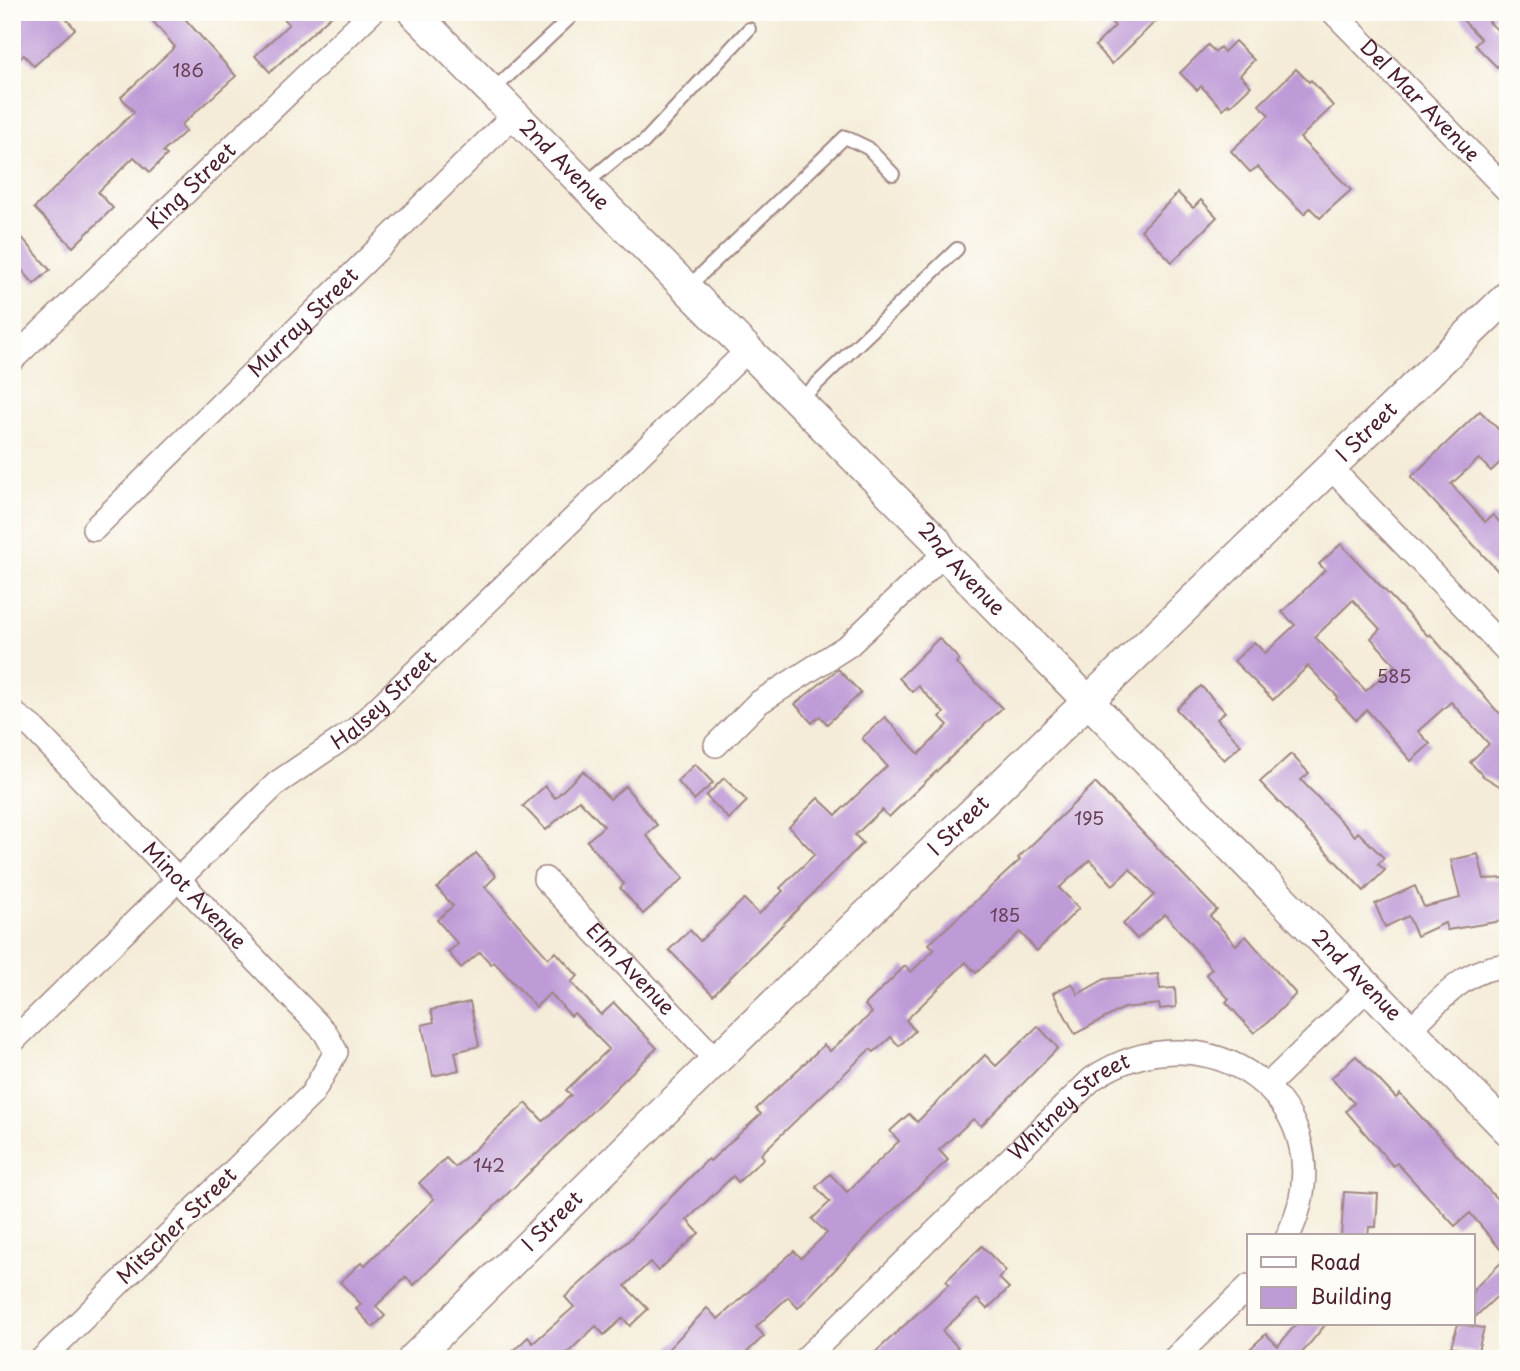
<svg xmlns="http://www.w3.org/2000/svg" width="1520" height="1371" font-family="'Playpen Sans',sans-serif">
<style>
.building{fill:#be9ad7;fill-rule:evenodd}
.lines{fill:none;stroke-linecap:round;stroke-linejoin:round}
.service-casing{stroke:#9f8682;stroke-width:16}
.minor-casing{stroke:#9f8682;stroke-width:26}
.tertiary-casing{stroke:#9f8682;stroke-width:33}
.service{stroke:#fff;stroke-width:12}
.minor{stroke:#fff;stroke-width:23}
.tertiary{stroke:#fff;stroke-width:30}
.labels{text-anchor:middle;stroke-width:6;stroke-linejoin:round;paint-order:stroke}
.number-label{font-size:18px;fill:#673e56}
.street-label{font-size:21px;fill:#4a1f2b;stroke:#fdfcf7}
</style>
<rect width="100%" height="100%" fill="#fdfcf7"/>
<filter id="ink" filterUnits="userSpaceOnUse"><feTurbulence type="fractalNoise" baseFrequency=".0143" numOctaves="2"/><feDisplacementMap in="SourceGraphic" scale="14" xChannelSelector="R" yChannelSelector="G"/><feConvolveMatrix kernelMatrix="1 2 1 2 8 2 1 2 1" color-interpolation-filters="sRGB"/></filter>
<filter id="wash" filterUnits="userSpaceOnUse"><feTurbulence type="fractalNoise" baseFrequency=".00686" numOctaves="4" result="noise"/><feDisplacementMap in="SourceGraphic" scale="28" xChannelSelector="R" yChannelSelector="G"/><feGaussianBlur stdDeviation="1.57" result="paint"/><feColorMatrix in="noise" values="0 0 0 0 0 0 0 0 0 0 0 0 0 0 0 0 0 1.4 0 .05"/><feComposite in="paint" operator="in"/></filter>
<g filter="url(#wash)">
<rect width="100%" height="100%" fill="#f4ecd8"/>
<g id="blocks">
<!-- building -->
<g class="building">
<polygon points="12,12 61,12 75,29 34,66 24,55 12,65"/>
<polygon points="145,12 179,12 236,76 181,125 186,131 163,152 167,155 150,172 134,157 98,192 113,208 73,247 34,208 134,112 121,97 175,47"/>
<polygon points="278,12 335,12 270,72 255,56 289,24"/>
<polygon points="1101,12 1165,12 1112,64 1095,46 1115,26"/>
<polygon points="1455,12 1498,12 1489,22 1508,40 1508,57 1497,67 1475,45 1481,39"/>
<polygon points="1235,41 1254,60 1240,75 1251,86 1230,106 1228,104 1223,109 1201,86 1197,90 1180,73 1208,45 1215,52 1220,47 1224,52"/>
<polygon points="1296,69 1309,82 1311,80 1333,106 1300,138 1351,190 1320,218 1310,208 1304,214 1258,167 1250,172 1231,151 1269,115 1259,105"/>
<polygon points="1178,193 1193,208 1201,200 1217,217 1172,262 1141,230"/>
<polygon points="12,226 50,270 34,284 20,268 12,275"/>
<polygon points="1480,411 1508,439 1508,455 1491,471 1479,459 1451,484 1485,522 1493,515 1508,531 1508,582 1411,477"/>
<path d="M 1341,544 L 1428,636 L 1430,634 L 1496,710 L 1508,719 L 1508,791 L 1483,776 L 1470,762 L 1489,744 L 1451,702 L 1418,731 L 1430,744 L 1411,761 L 1367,710 L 1356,720 L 1336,699 L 1338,697 L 1308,666 L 1273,700 L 1234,661 L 1254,642 L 1265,653 L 1295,625 L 1282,612 L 1325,570 L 1319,564 ZM 1353,600 L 1380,629 L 1371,638 L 1395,665 L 1366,691 L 1315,637 Z"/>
<polygon points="939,638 959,659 956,663 1002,708 889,817 882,810 855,835 863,843 713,995 669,950 690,930 700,941 744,899 759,914 783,891 780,888 815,854 789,827 818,798 836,815 887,766 862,738 885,717 919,754 948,725 940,717 944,713 918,686 912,692 899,678"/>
<polygon points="838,669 861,693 827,724 820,716 812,723 795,704"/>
<polygon points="1201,686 1225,712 1217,719 1241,745 1224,760 1176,709"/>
<polygon points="1291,754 1309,773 1301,780 1355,836 1358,832 1384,858 1378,864 1385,870 1364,891 1260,782"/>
<polygon points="695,764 713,783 694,800 677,781"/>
<polygon points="583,771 610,799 625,786 657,825 646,835 684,878 643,914 620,888 624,884 587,841 604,826 579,800 546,830 523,806 545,786 555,798"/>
<polygon points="724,778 747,801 729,819 706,796"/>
<polygon points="1095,783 1217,910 1210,916 1236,945 1246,936 1296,994 1270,1020 1254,1033 1226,1002 1229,999 1206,974 1212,969 1165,914 1137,939 1123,924 1154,895 1130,869 1113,885 1090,860 1059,888 1079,908 1037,951 1020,932 976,973 966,962 906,1020 915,1031 899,1046 891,1037 874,1052 870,1049 761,1154 764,1158 738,1182 733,1176 687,1220 699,1233 658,1271 650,1262 625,1286 648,1309 630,1326 623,1318 604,1335 596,1326 561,1359 505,1359 528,1337 533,1343 574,1307 565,1297 629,1240 708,1159 710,1161 761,1114 756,1109 824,1045 830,1051 872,1013 865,1005 905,966 911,972 935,949 929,944 1020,860 1018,858"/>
<polygon points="476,853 496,876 485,887 548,958 556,952 578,976 571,982 601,1015 614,1003 657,1048 414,1285 406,1277 376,1306 385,1316 373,1327 356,1309 361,1304 340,1282 362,1262 365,1265 434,1199 419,1183 446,1158 455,1167 526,1103 543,1121 571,1095 566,1090 609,1049 574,1013 571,1016 550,993 536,1007 494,962 491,964 480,952 461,968 448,952 458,944 437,920 453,906 437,888"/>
<polygon points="1478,854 1484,879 1508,878 1508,920 1447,930 1445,923 1417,936 1408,916 1385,927 1375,904 1415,886 1424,907 1460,898 1451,860"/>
<polygon points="1158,974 1160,989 1175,988 1176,1007 1160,1009 1159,1004 1124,1008 1075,1034 1053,993 1072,983 1078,994 1105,979"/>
<polygon points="470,1002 479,1046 455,1052 459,1070 433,1076 422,1025 434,1022 431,1010"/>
<polygon points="1038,1026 1058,1048 981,1126 973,1119 939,1150 948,1160 882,1221 798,1308 788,1297 756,1327 764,1336 740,1359 659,1359 707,1308 718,1319 794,1251 801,1258 827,1233 812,1219 830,1202 816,1187 830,1174 847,1192 899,1141 890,1131 909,1114 917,1122 985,1055 996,1066"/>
<polygon points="1356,1056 1396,1098 1400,1094 1508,1211 1508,1286 1473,1319 1473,1290 1507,1257 1470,1213 1455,1226 1397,1163 1393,1166 1346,1111 1354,1103 1331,1078"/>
<polygon points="1344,1192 1378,1194 1376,1227 1369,1227 1368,1236 1341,1236"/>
<polygon points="982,1246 1006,1271 999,1278 1009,1288 987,1309 977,1299 942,1331 958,1347 946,1359 868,1359 949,1284 946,1281"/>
<polygon points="1296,1324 1326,1324 1297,1359 1239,1359 1266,1334 1278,1346"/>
<polygon points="1458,1324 1484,1328 1477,1354 1451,1346"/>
</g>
</g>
</g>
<g filter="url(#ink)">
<use href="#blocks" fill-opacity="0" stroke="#9f8682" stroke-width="2"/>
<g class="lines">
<defs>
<g id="service">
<polyline points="492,91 576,12"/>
<polyline points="583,186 620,155 643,143 749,29"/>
<polyline points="688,287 845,137 868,148 893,174"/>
<polyline points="800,400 957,249"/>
</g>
<g id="minor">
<path id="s1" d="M 1333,12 L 1508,191"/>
<path id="s2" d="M 12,360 L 372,12"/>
<polyline points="1330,467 1508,652"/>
<path id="s3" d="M 94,529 L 514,115"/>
<path id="s4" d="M 12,712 L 33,728 L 325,1032 L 336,1052 L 312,1094 L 42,1359"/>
<polyline points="716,745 758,703 849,645 944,554"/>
<path id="s5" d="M 545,879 L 716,1060"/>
<path d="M 1408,1031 C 1438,1004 1465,966 1508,966"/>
<path id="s6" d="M 12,1042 L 277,783 L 355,730 L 748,350"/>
<polyline points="1268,1085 1369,987"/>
<path id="s7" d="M 805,1359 L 1092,1079 C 1207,1001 1352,1104 1288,1236"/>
<polyline points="1174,1359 1249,1286"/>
</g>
<g id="tertiary">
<path id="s8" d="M 413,12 L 935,539 L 944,554 L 1508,1130"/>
<path id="s9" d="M 413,1359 L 716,1060 L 1508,296"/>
</g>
</defs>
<!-- service casing -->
<use href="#service" class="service-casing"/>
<!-- minor casing -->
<use href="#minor" class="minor-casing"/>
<!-- tertiary casing -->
<use href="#tertiary" class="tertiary-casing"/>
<!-- service -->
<use href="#service" class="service"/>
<!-- minor -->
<use href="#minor" class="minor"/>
<!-- tertiary -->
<use href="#tertiary" class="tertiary"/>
</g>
</g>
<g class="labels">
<!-- number labels -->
<g class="number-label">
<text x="188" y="77">186</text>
<text x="1394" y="683">585</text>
<text x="1089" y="825">195</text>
<text x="1005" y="922">185</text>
<text x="489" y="1172">142</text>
</g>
<!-- street labels -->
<g class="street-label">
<text dy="7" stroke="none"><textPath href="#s1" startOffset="124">Del Mar Avenue</textPath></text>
<text dy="7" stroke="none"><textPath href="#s8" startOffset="215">2nd Avenue</textPath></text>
<text dy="7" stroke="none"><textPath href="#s2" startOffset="250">King Street</textPath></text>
<text dy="7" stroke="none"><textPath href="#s3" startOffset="294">Murray Street</textPath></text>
<text dy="7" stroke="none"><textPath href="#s9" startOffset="1330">I Street</textPath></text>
<text dy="7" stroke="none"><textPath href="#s8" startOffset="782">2nd Avenue</textPath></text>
<text dy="7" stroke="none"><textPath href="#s6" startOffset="506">Halsey Street</textPath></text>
<text dy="7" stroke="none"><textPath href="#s9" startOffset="763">I Street</textPath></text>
<text dy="7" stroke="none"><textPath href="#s4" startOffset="259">Minot Avenue</textPath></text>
<text dy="7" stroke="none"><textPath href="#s5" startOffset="124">Elm Avenue</textPath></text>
<text dy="7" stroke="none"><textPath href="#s8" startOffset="1349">2nd Avenue</textPath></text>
<text dy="7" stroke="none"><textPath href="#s7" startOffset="366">Whitney Street</textPath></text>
<text dy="7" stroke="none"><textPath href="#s9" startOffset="196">I Street</textPath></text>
<text transform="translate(177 1226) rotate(-44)" y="7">Mitscher Street</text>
</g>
</g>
<!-- margin -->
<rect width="1520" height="1371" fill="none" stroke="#fdfcf7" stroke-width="42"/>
<!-- legend -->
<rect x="1247" y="1234" width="228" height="91" fill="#fdfcf7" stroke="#b5a4a5" stroke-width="2"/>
<rect x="1261" y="1257" width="35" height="10" fill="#ffffff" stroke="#b5a4a5" stroke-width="2"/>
<text x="1310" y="1270" font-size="21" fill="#4a1f2b">Road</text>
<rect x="1261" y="1287" width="35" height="21" fill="#be9ad7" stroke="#b5a4a5" stroke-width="2"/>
<text x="1310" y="1304" font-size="21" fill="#4a1f2b">Building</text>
</svg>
